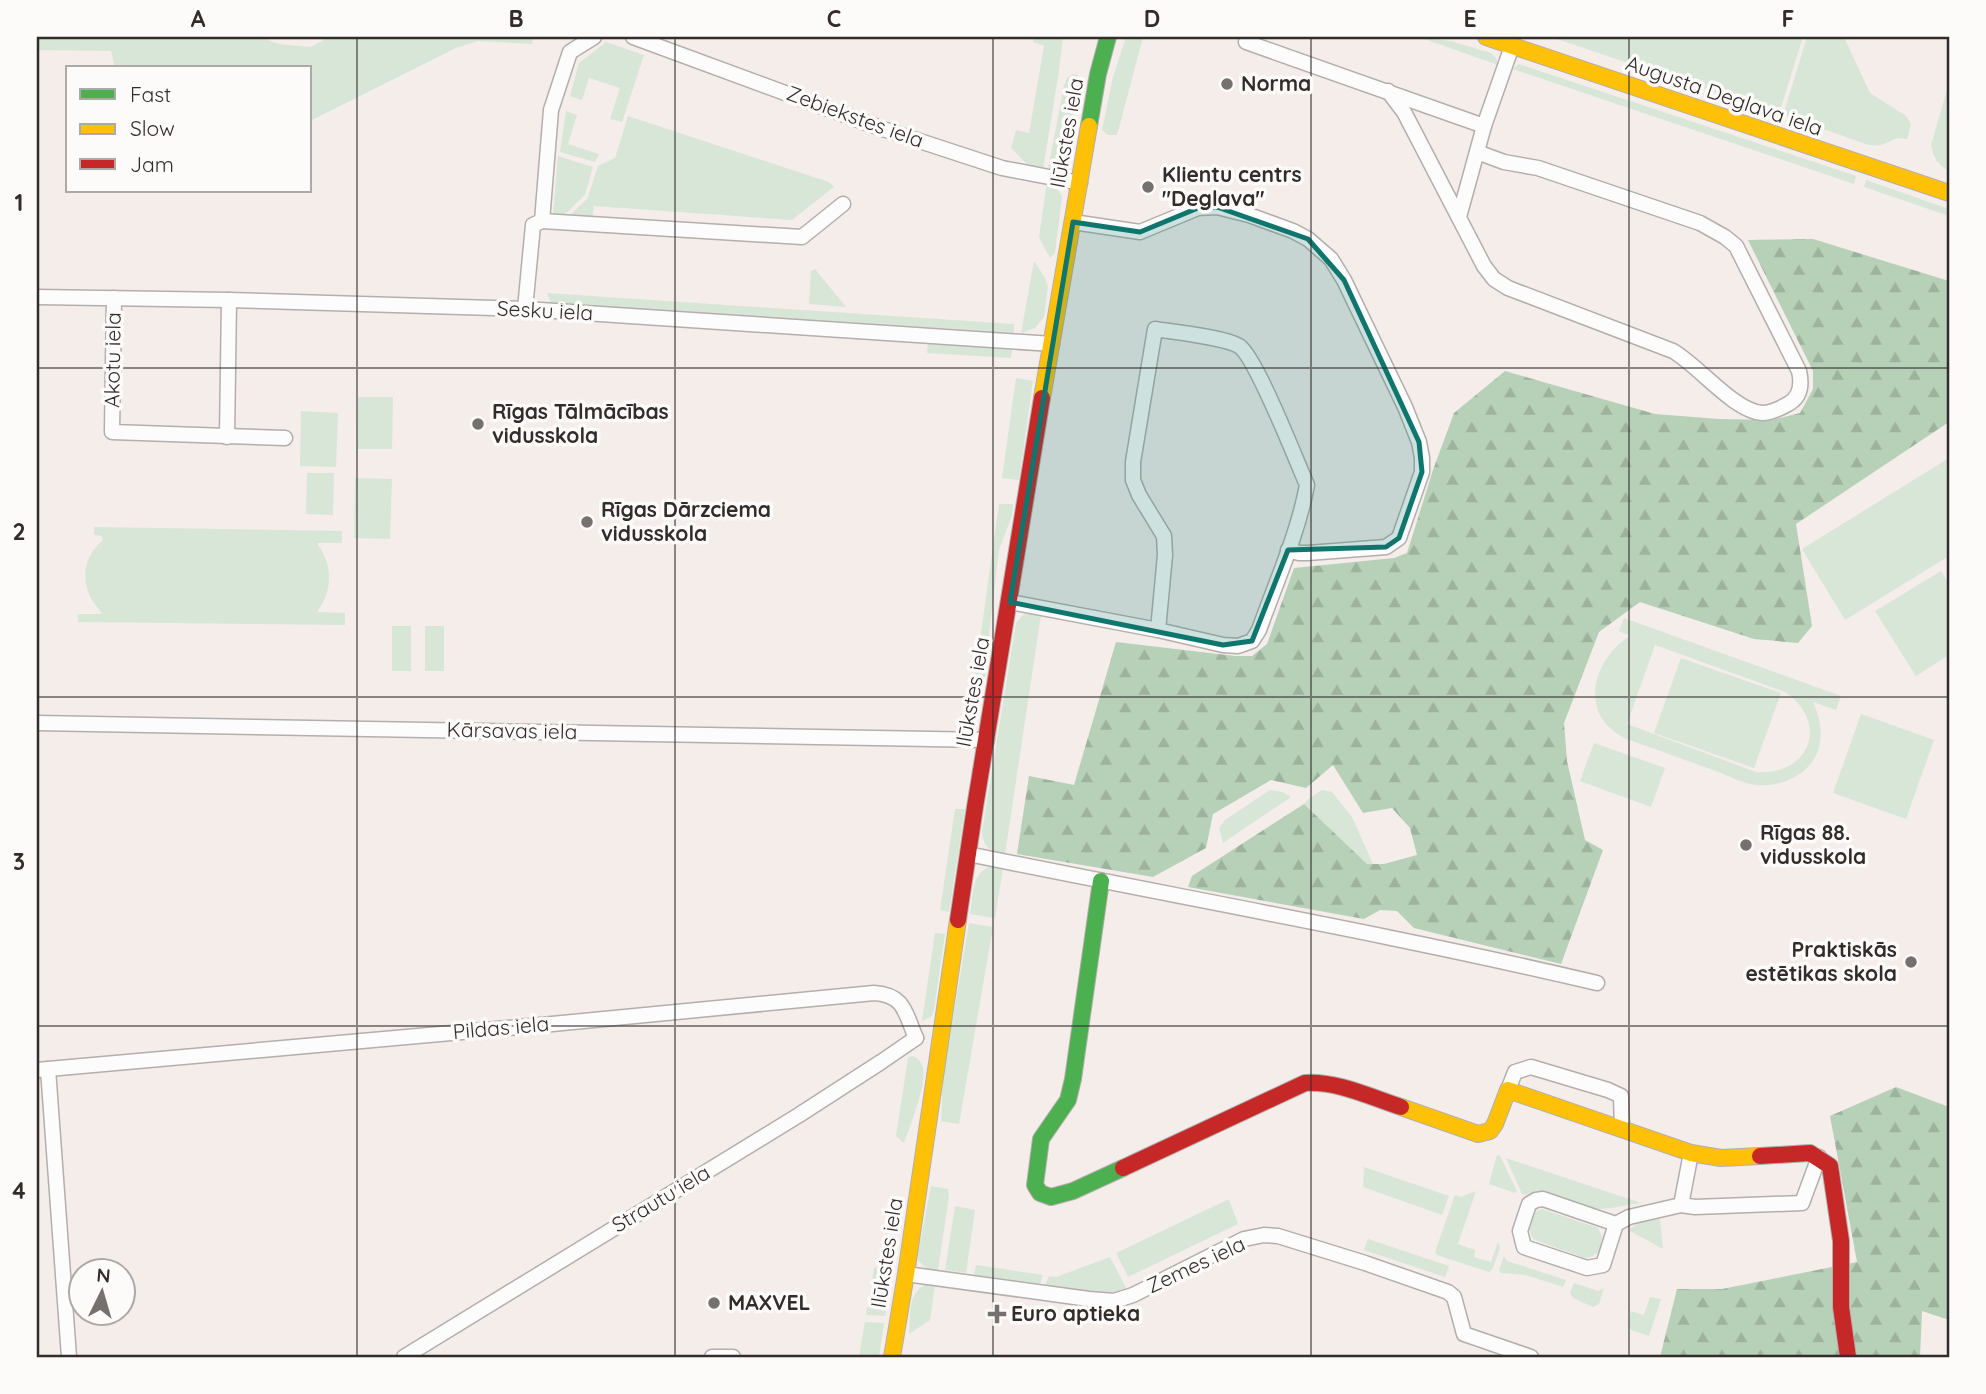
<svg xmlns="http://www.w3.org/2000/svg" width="1986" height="1394" font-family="Quicksand,sans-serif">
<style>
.green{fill:#d8e6d7;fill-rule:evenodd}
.forest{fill:url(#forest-firs)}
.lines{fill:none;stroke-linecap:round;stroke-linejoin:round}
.street-casing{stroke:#b4aeac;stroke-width:17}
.fast-casing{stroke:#b4aeac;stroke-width:18}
.slow-casing{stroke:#b4aeac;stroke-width:18}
.jam-casing{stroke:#b4aeac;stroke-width:18}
.street{stroke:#fdfcfc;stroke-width:14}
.fast{stroke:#4caf50;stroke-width:16}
.slow{stroke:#ffc107;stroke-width:16}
.jam{stroke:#c62828;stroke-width:16}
.marked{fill:#0f766e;fill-opacity:0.2;stroke:#0f766e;stroke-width:5;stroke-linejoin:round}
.grid{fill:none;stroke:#322d2b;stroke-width:2;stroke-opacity:0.55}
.poi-dot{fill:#76706e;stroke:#fdfbfa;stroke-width:2.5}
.labels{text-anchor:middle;stroke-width:7;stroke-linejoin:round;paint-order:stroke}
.poi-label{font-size:21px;font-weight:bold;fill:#322d2b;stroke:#fdfbfa;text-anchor:start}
.street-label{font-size:21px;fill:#322d2b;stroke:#fdfbfa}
.neatline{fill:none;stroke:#322d2b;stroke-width:2.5}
.grid-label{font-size:23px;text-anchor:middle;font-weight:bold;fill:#322d2b}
</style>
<defs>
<pattern id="forest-firs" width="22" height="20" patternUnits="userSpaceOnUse" patternTransform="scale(1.75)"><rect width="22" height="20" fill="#b7d0b8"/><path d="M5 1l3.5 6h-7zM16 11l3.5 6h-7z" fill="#9eb39e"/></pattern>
</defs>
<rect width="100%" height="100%" fill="#f4edea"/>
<!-- green -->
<g class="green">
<polygon points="37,37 259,37 279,44 311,47 329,37 533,37 532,44 478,41 456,48 310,121 310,68 115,68 111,51 37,50"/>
<polygon points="1034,37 1063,37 1059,71 1043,169 1028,165 1011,148 1016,130 1029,133 1044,46 1033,42"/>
<polygon points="1126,37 1143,37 1117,135 1108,135 1102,130 1113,77"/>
<polygon points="1419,37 1451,41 1491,53 1496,58 1498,65"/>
<polygon points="1551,37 1803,37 1779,114"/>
<path d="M 1807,37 L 1844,37 L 1870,93 L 1906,116 L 1911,124 L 1907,139 L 1898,138 C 1887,142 1882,147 1869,145 L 1783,115 Z"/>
<polygon points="606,42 644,55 622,122 610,119 620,88 589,78 582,100 570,96 579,63"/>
<polygon points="1519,64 1856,176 1854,184 1513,69"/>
<polygon points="1073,74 1078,75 1068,156 1062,169 1048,170 1064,85 1067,78"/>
<path d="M 1949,83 L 1949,171 C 1938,165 1933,158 1931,145 Z"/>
<polygon points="566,111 577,115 568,144 599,154 595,162 560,152"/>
<polygon points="628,116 829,182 834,187 792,220 594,206 592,219 568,217 587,199 598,166 615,158"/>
<polygon points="558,156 593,167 585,195 563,216 553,215"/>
<polygon points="1866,180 1949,209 1949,216 1864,187"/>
<polygon points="1047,182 1056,185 1062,197 1055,253 1050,258 1039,237"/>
<polygon points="1034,261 1045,278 1048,287 1044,317 1035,328 1021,333"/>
<polygon points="815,269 846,307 809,304 811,271"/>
<polygon points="547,293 1014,324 1014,333 551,303"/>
<polygon points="928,344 1012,348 1011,358 927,353"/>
<polygon points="1016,378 1033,381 1019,480 1002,478"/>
<polygon points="358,397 393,397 392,449 357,449"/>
<polygon points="301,411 338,413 336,467 300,466"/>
<polygon points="1949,458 1949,556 1845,620 1802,549"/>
<polygon points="307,473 334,473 333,515 306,514"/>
<polygon points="355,478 392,479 390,539 354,538"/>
<polygon points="999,504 1013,504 1012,515 999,550 988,642 988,665 985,677 975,676"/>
<path d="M 94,527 L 342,531 L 342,543 L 317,543 C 333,565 333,590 317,612 L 345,613 L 345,625 L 78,622 L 78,614 L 102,614 C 99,608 95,605 92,600 C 80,579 84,556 103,540 L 102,536 L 94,535 Z"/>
<polygon points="1941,571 1949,584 1949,655 1916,676 1875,611"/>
<path d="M 1030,613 L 1041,615 L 1005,854 C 991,852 983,847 982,832 L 1016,623 L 1023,615 Z"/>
<path d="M 1624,618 L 1841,696 L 1836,710 L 1813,702 C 1821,720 1825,740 1814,759 C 1802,778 1779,787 1757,785 C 1743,784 1729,776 1716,771 C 1685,760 1655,749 1624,738 C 1619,735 1614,732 1610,728 C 1580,701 1600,653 1630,636 L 1619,631 ZM 1655,645 L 1785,692 C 1830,722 1810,776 1756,772 L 1627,724 Z"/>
<rect x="392" y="626" width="19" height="45"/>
<rect x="425" y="626" width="19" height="45"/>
<polygon points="1681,658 1781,693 1754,768 1654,733"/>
<polygon points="1861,714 1934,740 1906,819 1833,793"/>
<polygon points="1594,743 1665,768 1651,807 1580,781"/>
<polygon points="1270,790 1283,792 1291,797 1223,843 1219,828 1225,820"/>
<polygon points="1322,790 1332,792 1352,817 1373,864 1367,864 1304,804 1307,800"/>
<polygon points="955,809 965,809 949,912 940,910"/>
<path d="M 992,866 L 1003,868 L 995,918 L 970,914 C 974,894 970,873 992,866 Z"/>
<polygon points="969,923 993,927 959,1124 941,1121 943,1078"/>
<polygon points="935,933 945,934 934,1009 932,1016 922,1021"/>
<path d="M 912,1056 C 918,1058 921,1061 923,1068 C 927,1084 910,1126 904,1143 L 896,1136 L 908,1058 Z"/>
<polygon points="1497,1155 1500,1156 1517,1191 1515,1193 1489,1184"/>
<path d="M 1506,1158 L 1641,1203 C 1625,1205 1605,1211 1590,1208 C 1568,1204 1547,1185 1525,1195 L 1522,1194 Z"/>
<polygon points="1364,1167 1449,1196 1442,1215 1363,1187"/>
<polygon points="931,1186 948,1189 949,1196 938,1270 927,1269 917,1259"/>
<polygon points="1476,1191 1458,1244 1475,1250 1474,1257 1491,1262 1498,1242 1500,1248 1492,1270 1489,1272 1437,1255 1435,1252 1455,1195 1461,1197"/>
<polygon points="1227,1200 1229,1200 1238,1224 1128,1277 1116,1253"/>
<polygon points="955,1206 975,1210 966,1273 945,1270"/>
<polygon points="1542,1209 1598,1228 1602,1237 1600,1251 1591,1257 1585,1258 1535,1240 1532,1237 1528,1225 1533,1212"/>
<polygon points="1660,1219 1663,1249 1630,1231 1631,1228 1641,1221"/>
<polygon points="1368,1239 1449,1266 1445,1277 1364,1250"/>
<polygon points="1504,1256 1507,1261 1566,1280 1563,1287 1526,1275 1501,1273 1499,1270"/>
<polygon points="1110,1257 1126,1288 1111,1294 1045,1286 1049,1276 1056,1277"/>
<polygon points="976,1265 1043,1275 1040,1284 974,1275"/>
<polygon points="877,1267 893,1269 885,1316 866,1315 874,1268"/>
<polygon points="1574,1283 1598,1291 1604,1288 1599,1304 1593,1307 1573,1298 1570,1293"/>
<path d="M 926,1284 L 935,1284 L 930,1320 L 909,1334 C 911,1316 907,1293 926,1284 Z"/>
<polygon points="1650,1297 1661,1299 1649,1336 1631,1330 1628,1326 1631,1311 1644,1315"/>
<polygon points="865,1322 884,1323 879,1357 859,1357"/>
</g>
<!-- forest -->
<g class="forest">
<polygon points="1813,239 1949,281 1949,422 1796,524 1812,626 1798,643 1754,639 1640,602 1599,632 1564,723 1567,761 1585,840 1603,850 1561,964 1414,928 1397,911 1380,910 1364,919 1188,887 1192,876 1304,804 1367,864 1384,864 1417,855 1410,828 1392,808 1363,813 1333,765 1306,788 1271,780 1213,814 1206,848 1153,877 1017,854 1029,776 1074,785 1116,642 1235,656 1252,656 1267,644 1294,568 1394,558 1407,553 1433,470 1454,413 1505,371 1655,414 1719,419 1772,420 1800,413 1813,389 1813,371 1748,240"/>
<polygon points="1896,1087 1949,1107 1949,1320 1922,1311 1920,1357 1660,1357 1677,1289 1722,1289 1857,1262 1830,1116"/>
</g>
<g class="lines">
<defs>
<g id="street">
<polyline points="633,37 880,128 1002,168 1080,183"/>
<polyline points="1246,42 1484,126"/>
<path d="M 1388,91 L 1404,112 L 1484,266 L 1494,279 L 1508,288 L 1673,351 C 1699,366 1734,411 1762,413 C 1770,413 1781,408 1788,404 C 1801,397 1802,384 1799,371 L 1736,246 L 1725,237 L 1700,223 L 1538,168 L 1504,162 L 1477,152"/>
<polyline points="1459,217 1484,126 1512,46"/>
<polyline points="542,221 802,237 843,204"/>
<polyline points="1073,222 1140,232 1198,208 1217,207 1249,215 1293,231 1308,239 1331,259 1344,280 1405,407 1419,442 1422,458 1422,472 1399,538 1386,547 1308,553 1299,553 1288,550"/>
<polyline points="37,297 229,300 525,309 1052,344"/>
<polyline points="114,298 112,432 285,438"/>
<polyline points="525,309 533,225 542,221 551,110 570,52 594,37"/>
<polyline points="227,437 229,300"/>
<path d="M 1010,602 L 1158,630 L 1223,645 L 1238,646 L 1252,641 L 1259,630 C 1276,582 1298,534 1307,485 C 1296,460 1256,357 1239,346 C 1224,337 1173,332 1155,329 L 1133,462 L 1133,480 L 1139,495 L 1164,536 L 1165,555 L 1158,630"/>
<polyline points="37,723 987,740"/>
<path d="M 968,854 C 1178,897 1389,934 1597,983"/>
<polyline points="48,1069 69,1357"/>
<path d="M 37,1070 L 552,1024 L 874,993 C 905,995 905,1013 916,1038"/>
<polyline points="1508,1090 1515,1072 1531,1067 1608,1090 1621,1096 1622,1128"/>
<polyline points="1681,1205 1695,1207 1802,1203 1819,1157"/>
<polyline points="1616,1224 1603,1265 1587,1268 1524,1247 1520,1231 1529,1204 1536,1200 1543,1199 1616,1224 1629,1217 1681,1205 1691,1153"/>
<polyline points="906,1274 1089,1299 1114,1301 1133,1295 1244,1239 1264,1235 1278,1236 1365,1263 1448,1292 1454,1297 1464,1334 1531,1357"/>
<polyline points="404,1357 799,1115 881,1062 916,1038"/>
<polyline points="712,1357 733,1357"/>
</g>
<g id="fast">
<polyline points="1089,126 1098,74 1108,37"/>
<polyline points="1101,881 1073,1079 1068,1100 1041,1139 1035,1185 1040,1193 1051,1197 1073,1191 1123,1168"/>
</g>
<g id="slow">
<polyline points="1486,37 1949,193"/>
<polyline points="1042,398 1089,126"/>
<polyline points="1401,1107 1478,1134 1490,1131 1495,1124 1508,1090 1691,1153 1721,1158 1760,1156"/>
<polyline points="892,1357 906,1274 958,920"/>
</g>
<g id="jam">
<polyline points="958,920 975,807 1042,398"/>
<polyline points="1760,1156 1810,1153 1830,1166 1841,1241 1841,1307 1848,1357"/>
<path d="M 1123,1168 L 1305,1083 C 1338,1081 1370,1097 1401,1107"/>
</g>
</defs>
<!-- street casing -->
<use href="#street" class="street-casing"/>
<!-- fast casing -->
<use href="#fast" class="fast-casing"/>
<!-- slow casing -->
<use href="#slow" class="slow-casing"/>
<!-- jam casing -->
<use href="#jam" class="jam-casing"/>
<!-- street -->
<use href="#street" class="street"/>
<!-- fast -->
<use href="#fast" class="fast"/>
<!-- slow -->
<use href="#slow" class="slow"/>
<!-- jam -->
<use href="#jam" class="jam"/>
</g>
<!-- marked area -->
<path class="marked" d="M 1217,207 L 1308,239 L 1344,280 L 1419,442 L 1422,472 L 1399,538 L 1386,547 L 1288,550 L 1252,641 L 1223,645 L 1010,602 L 1073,222 L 1140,232 L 1198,208 Z"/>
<!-- grid -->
<path class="grid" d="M 357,37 L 357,1357M 675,37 L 675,1357M 993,37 L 993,1357M 1311,37 L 1311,1357M 1629,37 L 1629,1357M 37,368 L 1949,368M 37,697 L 1949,697M 37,1026 L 1949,1026"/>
<!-- markers -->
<g class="poi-dot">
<circle cx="1227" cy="84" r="7"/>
<circle cx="1148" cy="187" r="7"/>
<circle cx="478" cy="424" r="7"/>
<circle cx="587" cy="522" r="7"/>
<circle cx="1746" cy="845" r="7"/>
<circle cx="1911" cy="962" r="7"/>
<circle cx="714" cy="1303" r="7"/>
<path d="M993.5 1303.5h7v7h7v7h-7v7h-7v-7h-7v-7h7z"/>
</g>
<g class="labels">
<!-- poi labels -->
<g class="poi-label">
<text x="1241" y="91">Norma</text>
<text x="1162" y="182">Klientu centrs<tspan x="1162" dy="24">"Deglava"</tspan></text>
<text x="492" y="419">Rīgas Tālmācības<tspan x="492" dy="24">vidusskola</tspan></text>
<text x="601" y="517">Rīgas Dārzciema<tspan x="601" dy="24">vidusskola</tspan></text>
<text x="1760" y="840">Rīgas 88.<tspan x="1760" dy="24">vidusskola</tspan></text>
<text x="1897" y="957" text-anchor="end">Praktiskās<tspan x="1897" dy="24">estētikas skola</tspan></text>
<text x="728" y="1310">MAXVEL</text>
<text x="1011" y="1321">Euro aptieka</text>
</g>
<!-- street labels -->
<g class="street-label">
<text transform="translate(1724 96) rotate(19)" y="7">Augusta Deglava iela</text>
<text transform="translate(855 117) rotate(20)" y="7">Zebiekstes iela</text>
<text transform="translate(1067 133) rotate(-80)" y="7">Ilūkstes iela</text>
<text transform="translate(545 311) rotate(3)" y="7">Sesku iela</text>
<text transform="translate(113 360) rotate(-89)" y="7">Akotu iela</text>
<text transform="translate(973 692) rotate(-80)" y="7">Ilūkstes iela</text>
<text transform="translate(512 731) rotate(1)" y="7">Kārsavas iela</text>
<text transform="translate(501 1028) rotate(-5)" y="7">Pildas iela</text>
<text transform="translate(661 1199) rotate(-31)" y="7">Strautu iela</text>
<text transform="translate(887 1253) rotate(-81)" y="7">Ilūkstes iela</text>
<text transform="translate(1196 1265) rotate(-25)" y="7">Zemes iela</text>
</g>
</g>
<!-- border -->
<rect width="1986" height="1394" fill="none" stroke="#fdfbfa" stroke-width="77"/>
<!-- legend -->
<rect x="66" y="66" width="245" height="126" fill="#fdfbfa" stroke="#aca9a7" stroke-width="2"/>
<rect x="80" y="89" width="35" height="10" fill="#4caf50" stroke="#aca9a7" stroke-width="2"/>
<text x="130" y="102" font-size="21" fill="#322d2b">Fast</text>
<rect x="80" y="124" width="35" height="10" fill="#ffc107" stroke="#aca9a7" stroke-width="2"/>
<text x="130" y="136" font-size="21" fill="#322d2b">Slow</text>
<rect x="80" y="159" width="35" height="10" fill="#c62828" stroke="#aca9a7" stroke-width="2"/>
<text x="130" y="172" font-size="21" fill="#322d2b">Jam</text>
<!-- north arrow -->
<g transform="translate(102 1292) rotate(5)"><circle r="33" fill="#fdfbfa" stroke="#aca9a7" stroke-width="2"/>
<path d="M0-5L12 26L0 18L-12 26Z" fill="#76706e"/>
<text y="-10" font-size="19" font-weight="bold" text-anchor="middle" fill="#322d2b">N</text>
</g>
<rect x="38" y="38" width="1910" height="1318" class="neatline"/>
<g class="grid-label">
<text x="198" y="27">A</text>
<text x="516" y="27">B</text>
<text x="834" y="27">C</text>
<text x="1152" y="27">D</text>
<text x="1470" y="27">E</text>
<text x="1788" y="27">F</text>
<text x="19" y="211">1</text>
<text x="19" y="540">2</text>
<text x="19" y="870">3</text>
<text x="19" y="1199">4</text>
</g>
</svg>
